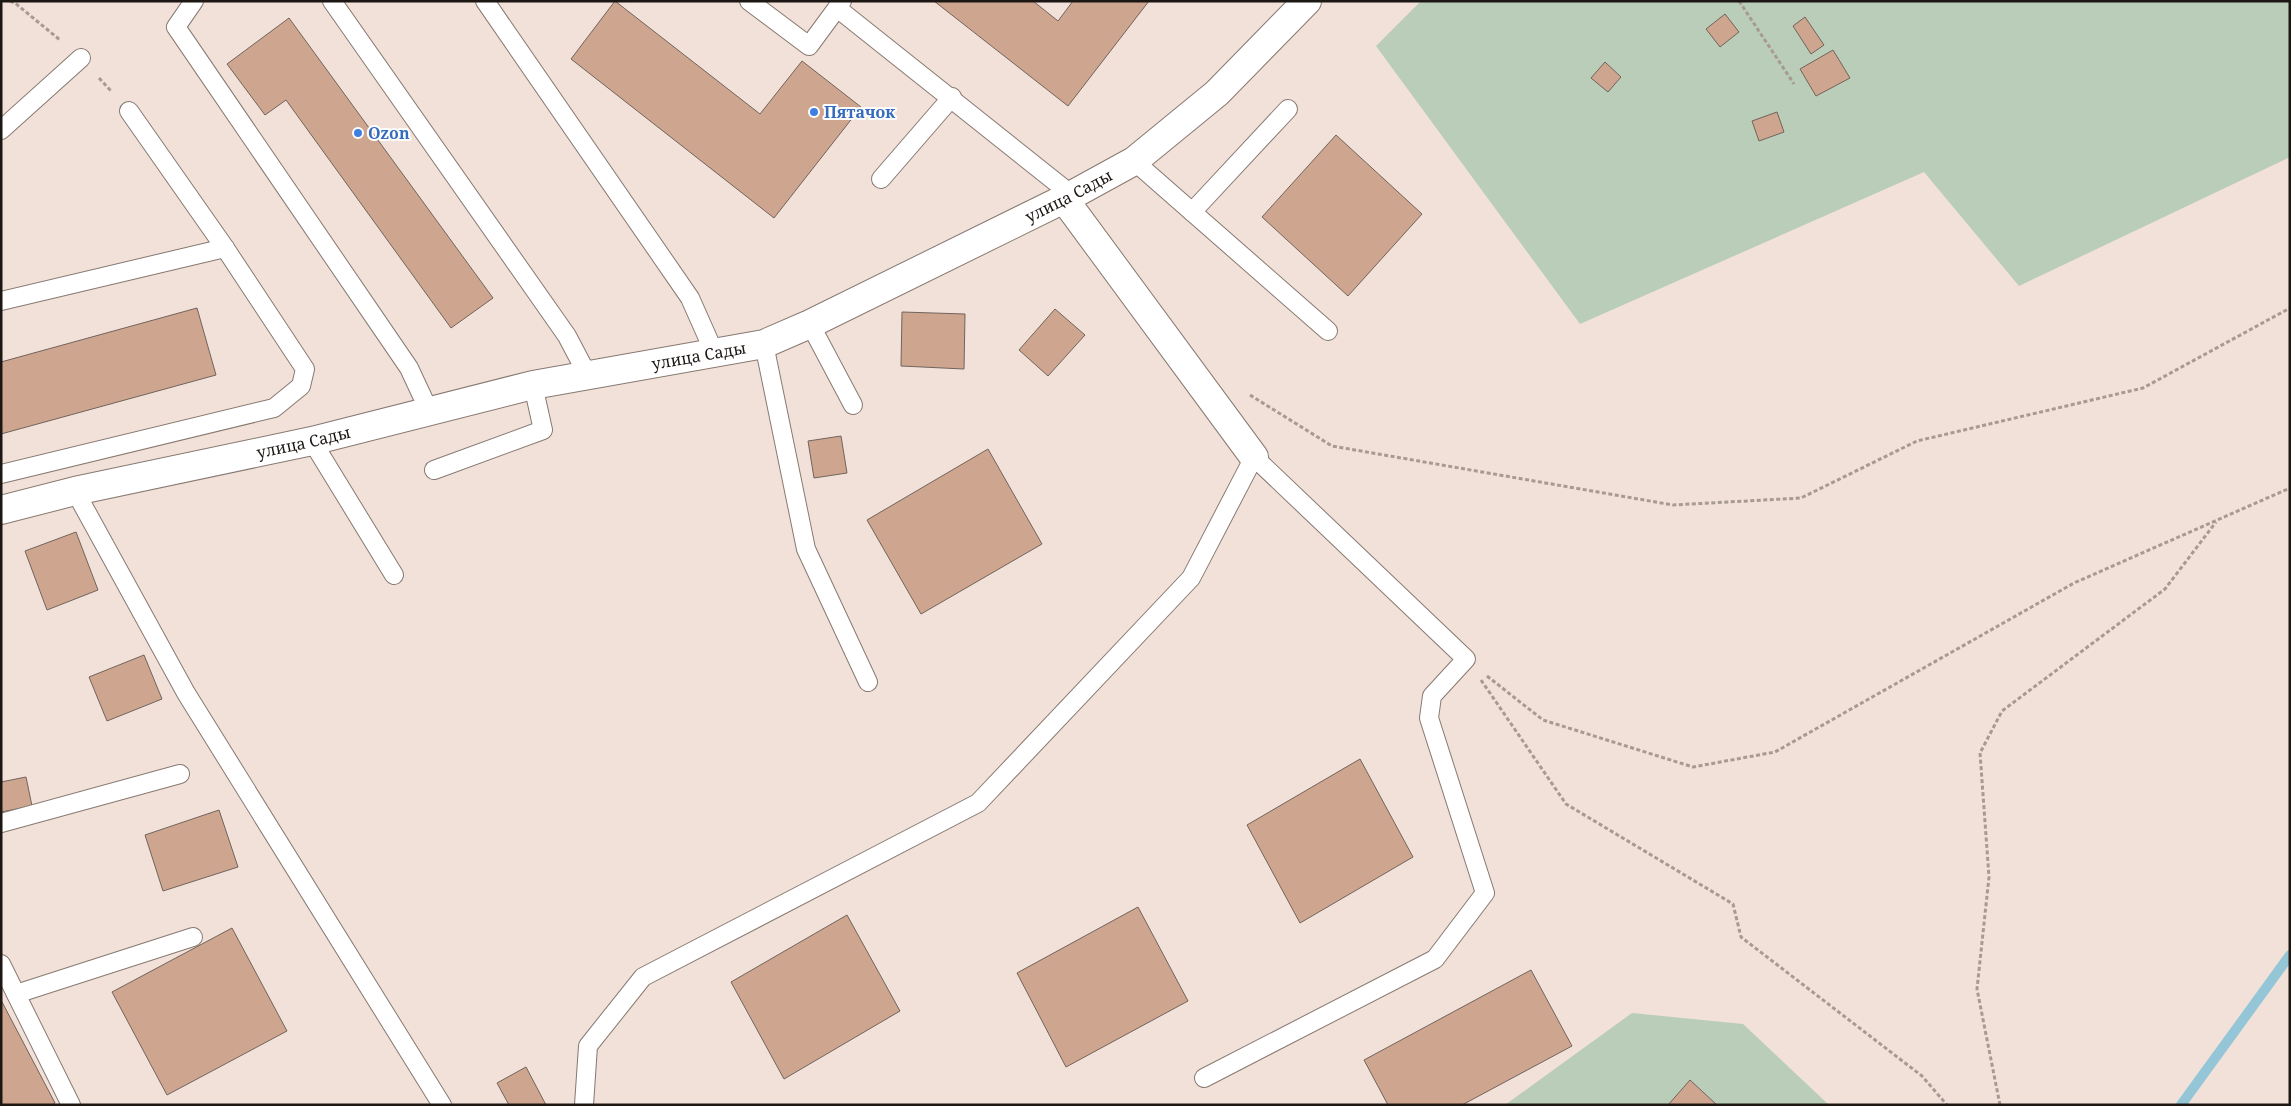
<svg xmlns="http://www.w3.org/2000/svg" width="2291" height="1106" font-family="'Noto Serif',serif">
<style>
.green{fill:#bacdb8}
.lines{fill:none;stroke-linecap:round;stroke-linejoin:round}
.stream{stroke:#95c6d7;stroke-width:10}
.building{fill:#cea690;stroke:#71635c}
.service-casing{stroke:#877971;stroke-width:20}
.minor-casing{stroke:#877971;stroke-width:30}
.path{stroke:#a69a93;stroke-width:3;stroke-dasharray:4 2.5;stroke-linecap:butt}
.service{stroke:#fff;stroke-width:18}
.minor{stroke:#fff;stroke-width:28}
.shop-dot{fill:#3f7fe0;stroke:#fff;stroke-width:2}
.labels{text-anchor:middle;stroke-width:4;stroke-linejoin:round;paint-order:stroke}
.shop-label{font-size:16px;font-weight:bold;fill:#366cbe;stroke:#fff;text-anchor:start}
.street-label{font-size:16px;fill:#1d1714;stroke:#fff}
</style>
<rect width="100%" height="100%" fill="#f1e1d9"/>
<!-- green -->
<g class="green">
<polygon points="1421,1 2290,1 2290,157 2019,286 1924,172 1580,324 1376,46"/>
<polygon points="1632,1013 1743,1024 1829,1105 1505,1105"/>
</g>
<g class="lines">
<!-- stream -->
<polyline class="stream" points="2181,1105 2290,955"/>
</g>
<!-- building -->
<g class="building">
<polygon points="615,1 760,114 802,61 861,107 774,218 571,59"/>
<polygon points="934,1 1033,1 1058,21 1073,1 1149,1 1068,106"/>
<polygon points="1725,14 1739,32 1720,47 1706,29"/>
<polygon points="1805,17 1824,45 1811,54 1793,26"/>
<polygon points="289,18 493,298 451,328 286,100 265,115 227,64"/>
<polygon points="1833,50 1850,78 1816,96 1800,69"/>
<polygon points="1605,62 1621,77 1608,92 1591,78"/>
<polygon points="1777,112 1784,132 1759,141 1752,121"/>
<polygon points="1336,135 1422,214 1348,296 1262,217"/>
<polygon points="197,308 216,375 1,434 1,362"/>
<polygon points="1055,309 1085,335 1048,376 1019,350"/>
<polygon points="902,312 965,314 964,369 901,366"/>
<polygon points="841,436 847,473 814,478 808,441"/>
<polygon points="988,449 1042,544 921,614 867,520"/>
<polygon points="76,532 98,590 47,610 25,551"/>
<polygon points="144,655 162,699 107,721 89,677"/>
<polygon points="1360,759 1413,857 1300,923 1247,825"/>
<polygon points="26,777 32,806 1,812 1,782"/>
<polygon points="219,810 238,867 163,891 145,835"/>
<polygon points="1138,907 1188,1001 1066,1067 1017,973"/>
<polygon points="847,915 900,1011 784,1079 731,982"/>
<polygon points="232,928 287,1031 167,1095 112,992"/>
<polygon points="1531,970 1572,1046 1462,1105 1388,1105 1364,1060"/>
<polygon points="1,1000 55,1103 52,1105 1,1105"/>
<polygon points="526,1067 546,1105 509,1105 497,1083"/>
<polygon points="1690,1080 1717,1105 1668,1105"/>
</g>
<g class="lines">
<defs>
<g id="service">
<polyline points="194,1 176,27 409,368 430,413"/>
<polyline points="332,1 567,336 587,374"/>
<polyline points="485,1 690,298 714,352"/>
<polyline points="749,1 809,46 837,8"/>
<polyline points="842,1 837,8 1072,195"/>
<polyline points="1,130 81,58"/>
<polyline points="1134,161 1328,331"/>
<polyline points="881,179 952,97"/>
<polyline points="1192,212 1288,109"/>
<polyline points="1,301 225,248"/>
<polyline points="810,324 853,405"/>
<polyline points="764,344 806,549 868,682"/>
<polyline points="312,441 394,575"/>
<polyline points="434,470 543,430 533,385"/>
<polyline points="1,474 274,408 301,386 305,369 225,248 129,111"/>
<polyline points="75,491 186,693 442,1105"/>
<polyline points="1,823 180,774"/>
<polyline points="1,964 71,1105"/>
<polyline points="16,994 193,937"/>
<polyline points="584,1105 588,1046 643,977 978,803 1191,578 1254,457 1466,659 1432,696 1429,718 1485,893 1435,959 1204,1078"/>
</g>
<g id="minor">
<polyline points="1064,199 1254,457"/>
<path id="s1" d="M 1,510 L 75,491 L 312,441 L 533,385 L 764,344 L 810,324 L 1072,195 L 1134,161 L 1217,93 L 1307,1"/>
</g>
</defs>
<!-- service casing -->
<use href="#service" class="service-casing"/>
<!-- minor casing -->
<use href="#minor" class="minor-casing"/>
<!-- path -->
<g class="path">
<polyline points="10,1 15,3 60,40"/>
<polyline points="1739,1 1794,84"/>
<polyline points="99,78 112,92"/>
<polyline points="1250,395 1332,446 1673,505 1801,498 1917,441 2143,388 2290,308"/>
<polyline points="1487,676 1543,720 1693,767 1775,752 2074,583 2290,488"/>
<polyline points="1481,680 1566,804 1733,904 1741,937 1922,1076 1947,1105"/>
<polyline points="2000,1105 1977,989 1989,877 1980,753 2002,711 2165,589 2216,522"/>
</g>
<!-- service -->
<use href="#service" class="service"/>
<!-- minor -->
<use href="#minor" class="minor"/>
</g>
<!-- markers -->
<g class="shop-dot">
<circle cx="814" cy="112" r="5"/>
<circle cx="358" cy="133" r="5"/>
</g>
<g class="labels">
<!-- shop labels -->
<g class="shop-label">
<text x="824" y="118">Пятачок</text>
<text x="368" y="139">Ozon</text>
</g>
<!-- street labels -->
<g class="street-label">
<text dy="6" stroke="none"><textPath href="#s1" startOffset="1120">улица Сады</textPath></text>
<text dy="6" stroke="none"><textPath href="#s1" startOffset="715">улица Сады</textPath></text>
<text dy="6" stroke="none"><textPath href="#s1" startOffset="310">улица Сады</textPath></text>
</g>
</g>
<!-- border -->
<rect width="2291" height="1106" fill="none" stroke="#1d1714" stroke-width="5"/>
</svg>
